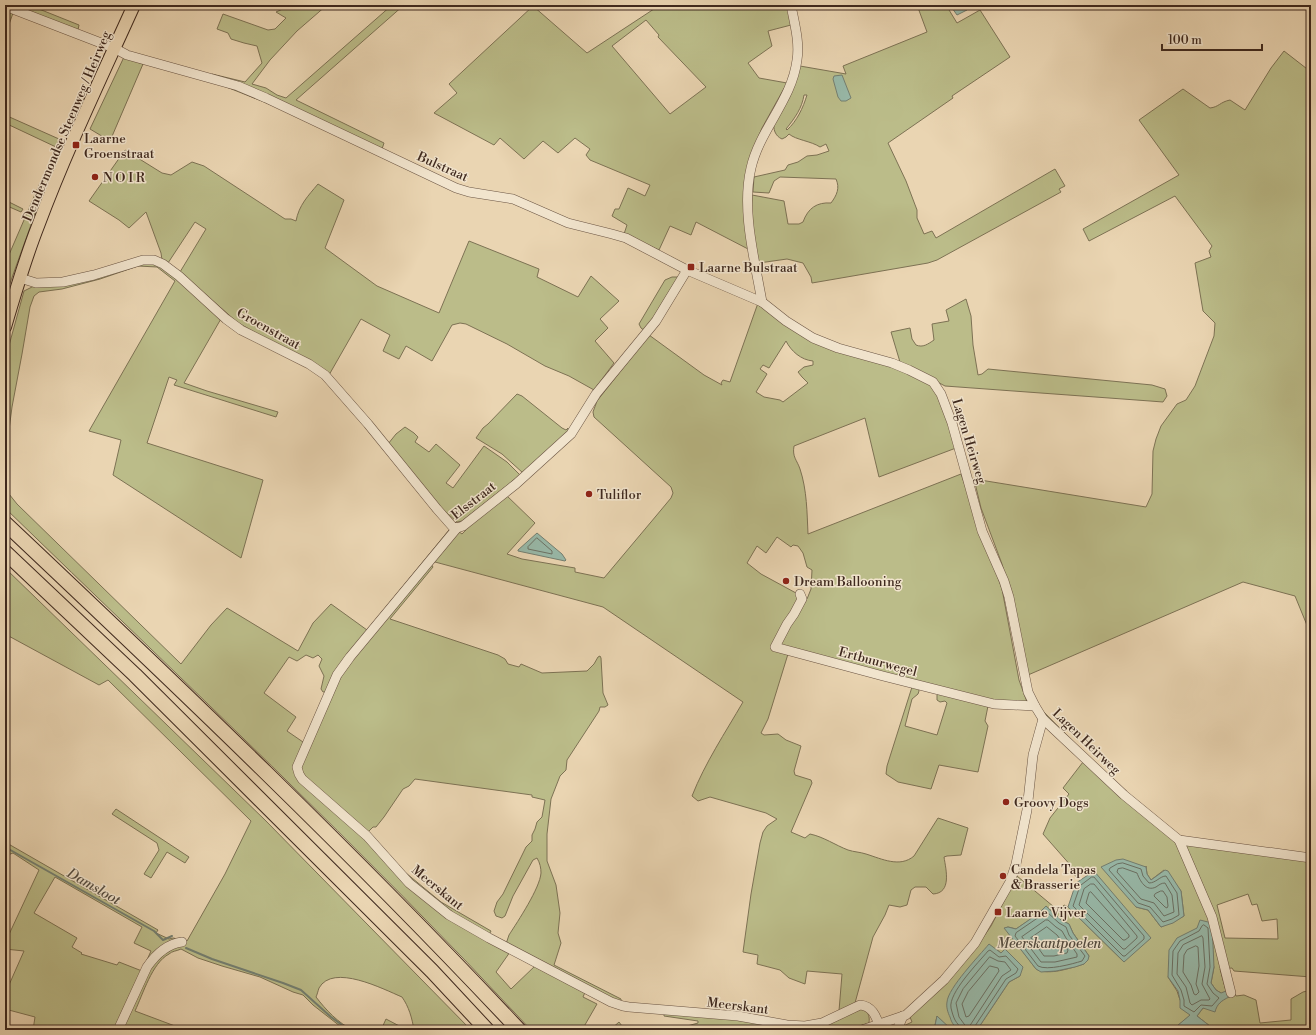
<svg xmlns="http://www.w3.org/2000/svg" width="1316" height="1035" font-family="'Libre Bodoni',serif">
<style>
.green{fill:#bbbc89;stroke:#7d7254;fill-rule:evenodd}
.water{fill:#98b9a9;stroke:#747f71}
.lines{fill:none;stroke-linecap:round;stroke-linejoin:round}
.shore{stroke:#6c7164;stroke-width:1}
.stream{stroke:#747f71;stroke-width:2}
.minor-casing{stroke:#6a5443;stroke-width:10}
.major-casing{stroke:#3f291e;stroke-width:14}
.highway-casing{stroke:#3f291e;stroke-width:16}
.minor{stroke:#f1e4cd;stroke-width:9}
.major{stroke:#ead5b2;stroke-width:12}
.highway{stroke:#ead5b2;stroke-width:14}
.poi-dot{fill:#8f2418;stroke:#f1e4cd;stroke-width:1.5}
.labels{text-anchor:middle;stroke-width:3;stroke-linejoin:round;paint-order:stroke}
.street-label{font-size:13px;fill:#3f291e;stroke:#f1e4cd}
.poi-label{font-size:13px;fill:#3f291e;stroke:#f1e4cd;text-anchor:start}
.water-label{font-size:14px;font-style:italic;fill:#554d41;stroke:#f1e4cd}
</style>
<rect width="100%" height="100%" fill="#ead5b2"/>
<filter id="stains"><feTurbulence type="fractalNoise" baseFrequency=".005" numOctaves="4"/><feColorMatrix values="0 0 0 0 .2 0 0 0 0 .09 0 0 0 0 .02 0 0 0 .5 -.17"/></filter>
<radialGradient id="worn" r=".72"><stop offset=".6" stop-color="#630" stop-opacity="0"/><stop offset="1" stop-color="#630" stop-opacity=".3"/></radialGradient>
<!-- green -->
<g class="green">
<polygon points="14,5 29,5 79,25 78,30"/>
<polygon points="288,5 327,5 297,31 270,60 252,84 266,88 277,95 286,98 392,5 404,5 296,100 384,143 382,149 224,86 212,74 245,82 262,63 257,46 244,43 231,39 228,33 217,29 223,14 268,30 275,29 286,18 276,12 285,8"/>
<path d="M 660,5 L 787,5 L 791,25 L 768,31 L 772,46 L 748,63 L 759,78 L 787,83 L 762,128 L 751,154 L 750,250 L 696,222 L 691,235 L 670,226 L 659,250 L 624,234 L 627,225 L 612,216 L 615,209 L 619,209 L 628,188 L 645,196 L 650,185 L 590,160 L 586,155 L 590,149 L 575,138 L 558,153 L 543,141 L 524,159 L 500,138 L 494,145 L 434,113 L 457,93 L 449,84 L 533,6 L 587,53 ZM 646,20 L 659,35 L 658,37 L 706,87 L 670,114 L 612,46 Z"/>
<path d="M 917,5 L 946,5 L 957,23 L 980,10 L 1010,57 L 952,96 L 953,98 L 888,143 L 906,181 L 917,210 L 917,218 L 924,234 L 932,231 L 936,238 L 1055,169 L 1065,186 L 1059,189 L 1061,192 L 937,260 L 928,263 L 812,283 L 811,277 L 803,263 L 787,259 L 759,263 C 754,241 750,217 752,195 L 784,201 L 788,224 L 799,224 L 803,222 C 808,208 817,202 831,203 C 837,195 840,188 836,179 L 780,177 L 774,181 L 769,193 L 753,192 L 754,177 L 785,170 L 788,165 L 798,162 L 807,156 L 817,155 L 829,151 L 826,144 L 820,147 C 811,141 796,140 789,134 L 786,137 L 782,139 C 775,136 773,129 774,122 L 800,66 L 846,74 L 843,66 L 927,32 ZM 804,95 L 807,95 C 803,108 797,121 787,130 L 786,129 C 795,118 802,108 804,95 Z"/>
<polygon points="5,9 13,13 5,36"/>
<path d="M 1284,51 L 1311,72 L 1311,635 L 1295,596 L 1243,582 L 1028,675 L 1015,610 L 1002,564 L 981,508 L 974,479 L 1146,507 L 1152,494 L 1153,451 L 1156,439 L 1161,426 L 1177,404 L 1186,400 L 1195,386 L 1214,336 L 1215,323 L 1203,311 L 1195,263 L 1211,257 L 1209,251 L 1212,246 L 1175,196 L 1089,241 L 1083,229 L 1179,175 L 1139,120 L 1183,89 L 1210,108 C 1219,107 1220,102 1230,100 L 1245,110 L 1271,68 Z"/>
<polygon points="124,57 143,64 110,141 90,129"/>
<polygon points="5,115 59,139 56,147 5,123"/>
<path d="M 125,150 L 162,173 L 171,175 L 192,162 L 204,166 L 285,219 L 291,219 L 296,221 C 299,205 308,196 318,184 L 344,200 L 325,248 L 377,286 L 439,313 L 469,241 L 539,269 L 537,277 L 578,297 L 591,276 L 619,301 L 600,319 L 608,328 L 595,341 L 614,363 L 594,390 L 569,376 L 545,366 L 507,344 L 466,324 L 460,323 L 452,325 L 432,361 L 406,346 L 399,359 L 383,351 L 390,335 L 361,319 L 329,375 L 264,338 L 237,322 L 180,272 L 206,229 L 195,222 L 168,263 L 162,260 L 161,253 L 146,212 L 129,228 L 119,220 L 89,201 Z"/>
<polygon points="40,183 44,183 45,186 5,297 5,264"/>
<polygon points="5,200 23,209 21,212 5,205"/>
<polygon points="139,263 159,265 222,317 184,383 207,391 278,412 276,417 174,385 177,380 169,377 147,443 263,480 241,558 113,475 121,440 89,431 175,281 157,267 138,266 100,279 62,289 39,292 34,296 30,307 22,354 12,407 5,460 5,360 24,291 36,285"/>
<polygon points="672,277 678,277 645,331 641,328 639,324 665,280"/>
<path d="M 966,299 L 971,316 L 973,345 L 978,375 L 982,374 L 988,369 L 1152,385 L 1165,389 L 1167,396 L 1163,402 L 1150,401 L 945,386 L 900,362 L 891,332 L 910,328 L 912,339 L 916,345 C 923,348 928,344 934,340 L 932,324 L 949,321 L 946,310 Z"/>
<path d="M 758,303 L 778,319 L 901,370 L 930,383 L 941,403 L 956,448 L 879,477 L 865,418 L 794,446 C 792,457 797,460 800,469 C 807,490 807,513 808,534 L 961,474 L 1002,589 L 1019,680 L 1027,702 L 1005,703 L 788,654 L 768,719 L 761,733 L 764,735 L 778,734 L 786,740 L 801,746 L 794,771 L 795,775 L 811,780 L 812,783 L 791,832 L 805,838 L 810,834 C 824,837 835,845 848,850 C 854,852 860,852 866,854 C 882,859 900,868 914,856 L 938,818 L 968,828 L 961,855 L 947,856 L 944,857 C 946,870 952,893 933,894 L 926,887 L 915,887 L 911,890 L 907,905 L 900,907 L 889,905 L 885,915 L 873,937 L 855,1003 L 839,1011 L 842,974 L 807,971 L 805,984 L 789,978 L 780,970 L 757,964 L 758,955 L 743,952 L 751,894 L 760,843 L 763,832 L 767,826 L 777,819 L 766,813 L 710,797 L 698,801 L 692,796 C 705,763 725,733 743,702 L 603,607 L 435,562 L 431,564 L 433,567 L 390,619 L 498,655 L 505,659 L 508,664 L 519,667 L 521,664 L 542,673 L 587,671 L 594,664 L 598,657 L 600,656 L 601,658 L 603,693 L 608,705 L 605,707 L 600,707 L 599,711 L 567,760 L 566,770 L 560,776 L 551,799 L 547,834 L 547,861 L 556,885 L 560,913 L 558,933 L 561,943 L 554,965 L 621,999 L 621,1002 L 619,1002 L 506,944 L 509,935 C 518,921 540,888 541,873 C 541,868 540,863 537,858 L 533,860 L 513,896 L 505,916 L 502,918 L 496,916 L 494,911 L 497,902 L 503,894 L 526,847 L 532,841 L 532,835 L 535,829 L 537,822 L 542,817 L 545,800 L 532,797 L 532,795 L 415,779 L 409,786 L 403,789 L 384,817 L 376,827 L 373,827 L 367,833 L 304,777 L 301,766 L 336,686 L 346,668 L 458,531 L 462,534 L 466,530 L 464,528 L 506,495 L 535,523 L 507,554 L 522,559 L 575,568 L 575,572 L 604,578 L 656,516 L 671,498 L 673,493 L 671,487 L 594,417 L 593,412 L 597,401 L 649,335 L 704,375 L 722,385 L 721,383 L 723,380 L 730,382 ZM 786,341 C 791,351 801,360 813,361 L 813,365 L 804,367 L 798,372 L 802,377 L 808,383 L 783,402 L 780,400 L 764,397 L 756,392 L 767,374 L 760,369 L 763,365 L 769,368 ZM 777,537 L 791,547 L 793,545 L 798,546 L 803,553 L 807,567 L 812,570 L 811,589 L 807,599 L 761,574 L 747,563 L 757,546 L 766,553 Z"/>
<polygon points="517,394 522,396 562,428 566,430 568,428 568,431 523,473 502,454 476,438 483,428 488,424"/>
<polygon points="405,427 414,433 418,437 415,442 429,452 436,444 460,465 446,483 453,488 484,446 507,462 520,475 462,521 457,522 441,508 388,444 396,434"/>
<path d="M 5,489 L 17,504 L 181,664 L 211,625 L 227,608 L 298,651 L 313,623 L 331,604 L 367,630 L 449,530 L 453,531 L 326,692 L 323,692 L 321,689 L 324,676 L 319,666 L 322,659 L 318,655 L 313,658 L 306,655 L 297,661 L 289,657 L 264,693 L 296,717 L 287,731 L 303,742 L 295,769 L 346,819 L 408,885 L 510,952 L 496,972 L 511,989 L 536,965 L 586,990 L 583,997 L 597,1004 L 582,1030 L 531,1030 C 363,849 182,680 5,508 Z"/>
<path d="M 5,568 L 266,821 L 471,1030 L 414,1030 C 412,1018 409,1007 402,997 C 383,989 333,963 319,988 C 318,991 317,995 316,997 C 326,1010 338,1023 353,1030 L 345,1030 L 313,1005 L 303,995 L 293,992 L 260,977 L 222,966 L 198,958 L 181,949 C 177,951 172,951 169,954 C 152,963 143,994 135,1011 L 183,1029 L 182,1030 L 121,1030 L 125,1007 L 113,1030 L 33,1030 L 35,1017 L 5,1009 L 5,994 L 24,951 L 5,949 L 5,943 L 39,870 L 13,853 L 5,856 L 5,842 L 158,930 L 156,933 L 169,939 L 173,938 L 187,941 L 225,874 L 251,821 L 108,680 L 99,685 L 5,634 ZM 55,877 L 142,927 L 134,943 L 151,951 L 142,971 L 119,962 L 117,965 L 81,954 L 82,953 L 72,947 L 77,938 L 34,913 Z"/>
<polygon points="912,687 918,687 919,691 918,694 912,699 905,726 937,735 947,703 945,701 940,702 937,700 937,695 939,693 988,706 985,721 988,726 978,772 939,765 931,789 898,782 886,774 887,766"/>
<path d="M 1038,706 L 1100,769 L 1174,841 L 1311,860 L 1311,977 L 1234,971 L 1232,968 L 1220,969 L 1226,991 L 1234,991 L 1236,996 L 1244,995 L 1256,1000 L 1260,1023 L 1291,1020 L 1291,999 L 1303,992 L 1311,990 L 1311,1030 L 1215,1030 L 1197,1016 L 1203,1008 L 1217,1005 L 1223,1000 L 1221,993 L 1216,990 L 1211,983 L 1214,967 L 1197,928 L 1168,977 L 1177,991 L 1180,1000 L 1191,1015 L 1177,1026 L 1175,1030 L 977,1030 L 1009,982 L 1020,976 L 1005,949 L 1001,953 L 996,949 L 954,1027 L 959,1030 L 951,1030 L 937,1016 L 934,1030 L 895,1030 L 912,1022 L 910,1017 L 924,1002 L 950,978 L 973,952 L 991,926 L 1017,876 L 1060,912 L 1064,905 L 1068,907 L 1124,962 L 1094,871 L 1092,869 L 1075,876 L 1072,867 L 1043,834 L 1050,818 L 1069,794 L 1063,788 L 1083,762 ZM 1146,866 L 1147,874 L 1151,880 L 1164,870 L 1181,891 L 1184,916 L 1161,927 L 1148,910 L 1136,907 ZM 1248,894 L 1252,905 L 1257,904 L 1262,921 L 1277,919 L 1278,939 L 1225,938 L 1217,905 ZM 1046,906 L 1061,920 L 1069,924 L 1073,933 L 1089,956 L 1084,964 C 1070,968 1049,976 1036,969 L 1005,928 L 1008,927 L 1016,929 L 1040,913 Z"/>
<polygon points="116,809 189,857 185,863 167,852 151,878 144,874 159,850 157,843 112,814"/>
<polygon points="406,873 441,902 491,931 489,935 467,923 404,875"/>
<path d="M 861,1009 C 868,1010 870,1016 869,1023 L 846,1030 L 813,1030 L 823,1027 Z"/>
<polygon points="664,1012 731,1018 799,1030 673,1030 698,1023 698,1021 664,1016"/>
<polygon points="386,1019 407,1030 381,1030"/>
<polygon points="619,1022 625,1030 610,1030"/>
</g>
<!-- water -->
<g class="water">
<polygon points="950,5 965,5 967,10 957,15"/>
<polygon points="842,75 851,98 846,101 841,101 838,97 833,79 834,76"/>
<polygon points="537,533 562,554 566,560 565,561 518,551 518,550"/>
<polygon points="1123,859 1146,867 1147,874 1151,880 1165,870 1168,871 1181,891 1184,916 1173,923 1161,927 1148,910 1136,907 1101,867 1116,860"/>
<polygon points="1094,871 1151,938 1124,962 1068,907 1076,883"/>
<polygon points="1046,906 1061,920 1069,924 1073,933 1089,956 1088,960 1084,964 1075,967 1056,971 1041,972 1036,969 1004,928 1008,927 1016,929 1039,913"/>
<path d="M 1200,920 L 1212,923 L 1214,967 L 1211,983 L 1216,990 L 1221,993 L 1226,991 L 1229,997 C 1221,1001 1217,1004 1215,1012 L 1203,1008 L 1197,1016 L 1215,1030 L 1175,1030 L 1177,1026 L 1190,1015 L 1180,1008 L 1180,1000 L 1178,991 L 1168,977 L 1169,950 L 1177,938 L 1197,928 Z"/>
<path d="M 989,944 L 1001,953 L 1005,949 L 1023,967 L 1020,976 L 1009,982 L 977,1030 C 964,1030 954,1032 950,1017 C 948,1013 946,1007 947,1002 C 948,988 979,956 989,944 Z"/>
<polygon points="937,1016 951,1029 951,1030 934,1030"/>
</g>
<g class="lines">
<!-- shore -->
<g class="shore">
<polygon points="537,538 552,551 552,554 528,549 528,547"/>
<path d="M 1123,863 L 1141,869 L 1143,876 L 1149,883 C 1156,883 1160,876 1166,876 L 1177,893 L 1179,915 L 1172,919 L 1163,922 L 1150,907 L 1138,903 L 1109,870 L 1110,868 L 1117,864 Z"/>
<path d="M 1123,868 L 1137,873 C 1140,881 1146,892 1156,887 C 1159,885 1161,883 1165,883 L 1172,895 L 1174,912 L 1164,916 L 1154,903 L 1141,899 L 1117,872 L 1118,869 Z"/>
<polygon points="1092,877 1094,877 1144,936 1144,939 1125,956 1123,956 1073,906 1080,886"/>
<polygon points="1091,884 1094,884 1137,936 1137,938 1125,949 1123,949 1079,905 1084,889"/>
<polygon points="1161,891 1163,891 1167,897 1168,906 1167,908 1165,907 1154,896 1155,894"/>
<polygon points="1091,892 1129,935 1129,937 1125,940 1123,940 1086,903 1089,893"/>
<path d="M 1047,912 L 1059,923 L 1066,927 L 1069,935 L 1085,956 L 1082,961 C 1072,964 1047,971 1038,966 L 1015,936 L 1016,933 Z"/>
<polygon points="1046,920 1048,920 1056,927 1062,931 1066,938 1077,954 1077,957 1055,962 1041,962 1022,937"/>
<polygon points="1204,925 1208,928 1210,967 1207,984 1213,993 1219,998 1212,1006 1201,1005 1194,1012 1184,1006 1184,1000 1181,990 1172,975 1173,951 1180,941 1199,931 1202,926"/>
<polygon points="1047,927 1057,935 1068,950 1067,953 1054,956 1044,956 1031,938"/>
<polygon points="1202,936 1203,938 1205,967 1202,984 1210,999 1209,1000 1201,1000 1192,1005 1190,1003 1186,987 1177,974 1178,953 1183,945"/>
<polygon points="1196,946 1198,947 1199,966 1196,984 1199,992 1196,995 1194,994 1191,985 1183,972 1184,955 1187,950"/>
<polygon points="990,957 998,961 1005,962 1011,970 1002,976 969,1027 967,1028 959,1017 956,1003 963,989"/>
<polygon points="990,966 998,968 999,971 969,1016 966,1017 962,1004 968,992"/>
<path d="M 961,1030 C 960,1025 957,1024 955,1020 C 953,1016 952,1012 951,1008 C 948,993 979,962 988,951 L 990,950 L 999,957 L 1006,956 L 1018,969 L 1016,973 L 1006,979 L 975,1026 L 974,1030"/>
</g>
<!-- stream -->
<g class="stream">
<polyline points="5,847 154,931 163,940 172,936"/>
<polyline points="186,948 212,959 283,983 301,990 331,1017 349,1030"/>
</g>
<defs>
<g id="minor">
<path d="M 791,5 C 794,22 800,42 797,60 C 792,100 760,129 751,168 C 741,210 755,261 762,302 L 786,321 L 813,338 L 838,348 L 892,363 L 909,370 L 933,382 L 941,394 L 952,423 L 982,531 L 1004,581 L 1009,597 L 1028,692 L 1035,706 L 1043,719 L 1124,795 L 1179,840 L 1311,858"/>
<polyline points="5,6 114,48 127,55 238,86 266,98 456,188 469,192 513,199 568,223 612,234 626,238 687,270 762,302"/>
<path d="M 687,270 L 656,321 L 596,394 L 571,434 L 516,484 L 463,526 L 457,528 L 350,657 L 337,675 L 297,767 L 299,774 L 302,779 L 367,836 L 409,883 L 449,915 L 489,938 L 611,1002 L 623,1006 L 629,1007 L 738,1016 L 787,1025 L 805,1026 L 822,1023 L 860,1005 C 872,1006 876,1016 879,1025"/>
<polyline points="20,278 36,283 63,282 94,275 143,260 154,260 163,264 179,276 226,319 241,330 309,364 325,375 368,424 437,509 452,526 457,528"/>
<polyline points="800,594 802,599 794,614 787,624 775,647 883,676 994,704 1035,706"/>
<polyline points="1179,840 1212,917 1231,993"/>
<path d="M 118,1030 L 147,967 C 156,954 167,944 182,942"/>
<polyline points="862,1030 906,1015 944,980 975,943 1010,882 1016,864 1027,810 1033,755 1043,719"/>
<polyline points="897,1030 903,1016"/>
</g>
<path id="major" d="M 5,327 C 15,293 25,259 38,226 C 66,151 101,78 134,5"/>
<g id="highway">
<path d="M 5,523 C 180,688 354,854 519,1030"/>
<polyline points="5,552 135,675 432,971 487,1030"/>
</g>
</defs>
<!-- minor casing -->
<use href="#minor" class="minor-casing"/>
<!-- major casing -->
<use href="#major" class="major-casing"/>
<!-- highway casing -->
<use href="#highway" class="highway-casing"/>
<!-- minor -->
<use href="#minor" class="minor"/>
<!-- major -->
<use href="#major" class="major"/>
<!-- highway -->
<use href="#highway" class="highway"/>
</g>
<!-- markers -->
<g class="poi-dot">
<rect x="72" y="141" width="8" height="8" rx="2"/>
<circle cx="95" cy="177" r="4"/>
<rect x="687" y="263" width="8" height="8" rx="2"/>
<circle cx="589" cy="494" r="4"/>
<circle cx="786" cy="581" r="4"/>
<circle cx="1006" cy="802" r="4"/>
<circle cx="1003" cy="876" r="4"/>
<rect x="994" y="908" width="8" height="8" rx="2"/>
</g>
<g class="labels">
<!-- street labels -->
<g class="street-label">
<text transform="translate(66 126) rotate(-67)" y="5">Dendermondse Steenweg / Heirweg</text>
<text transform="translate(443 166) rotate(24)" y="5">Bulstraat</text>
<text transform="translate(269 328) rotate(29)" y="5">Groenstraat</text>
<text transform="translate(970 441) rotate(73)" y="5">Lagen Heirweg</text>
<text transform="translate(473 500) rotate(-38)" y="5">Elsstraat</text>
<text transform="translate(878 661) rotate(15)" y="5">Ertbuurwegel</text>
<text transform="translate(1087 741) rotate(44)" y="5">Lagen Heirweg</text>
<text transform="translate(438 887) rotate(39)" y="5">Meerskant</text>
<text transform="translate(738 1005) rotate(7)" y="5">Meerskant</text>
</g>
<!-- poi labels -->
<g class="poi-label">
<text x="84" y="143">Laarne<tspan x="84" dy="15">Groenstraat</tspan></text>
<text x="103" y="182">N O I R</text>
<text x="699" y="272">Laarne Bulstraat</text>
<text x="597" y="499">Tuliflor</text>
<text x="794" y="586">Dream Ballooning</text>
<text x="1014" y="807">Groovy Dogs</text>
<text x="1011" y="874">Candela Tapas<tspan x="1011" dy="15">&amp; Brasserie</tspan></text>
<text x="1006" y="917">Laarne Vijver</text>
</g>
<!-- water labels -->
<g class="water-label">
<text transform="translate(94 886) rotate(30)" y="5">Damsloot</text>
<text x="1049" y="948">Meerskantpoelen</text>
</g>
</g>
<!-- margin -->
<rect width="1316" height="1035" fill="none" stroke="#ead5b2" stroke-width="20"/>
<rect x="6" y="6" width="1304" height="1023" fill="none" stroke="#3f291e" stroke-width="2"/>
<rect x="10" y="10" width="1296" height="1015" fill="none" stroke="#3f291e"/>
<!-- scale -->
<path d="M1162 44v6h100v-6" fill="none" stroke="#3f291e" stroke-width="2"/>
<text x="1168" y="44" font-size="12" fill="#3f291e" stroke="#f1e4cd" stroke-width="3" paint-order="stroke">100 m</text>
<rect width="100%" height="100%" filter="url(#stains)"/>
<rect width="100%" height="100%" fill="url(#worn)"/>
</svg>
